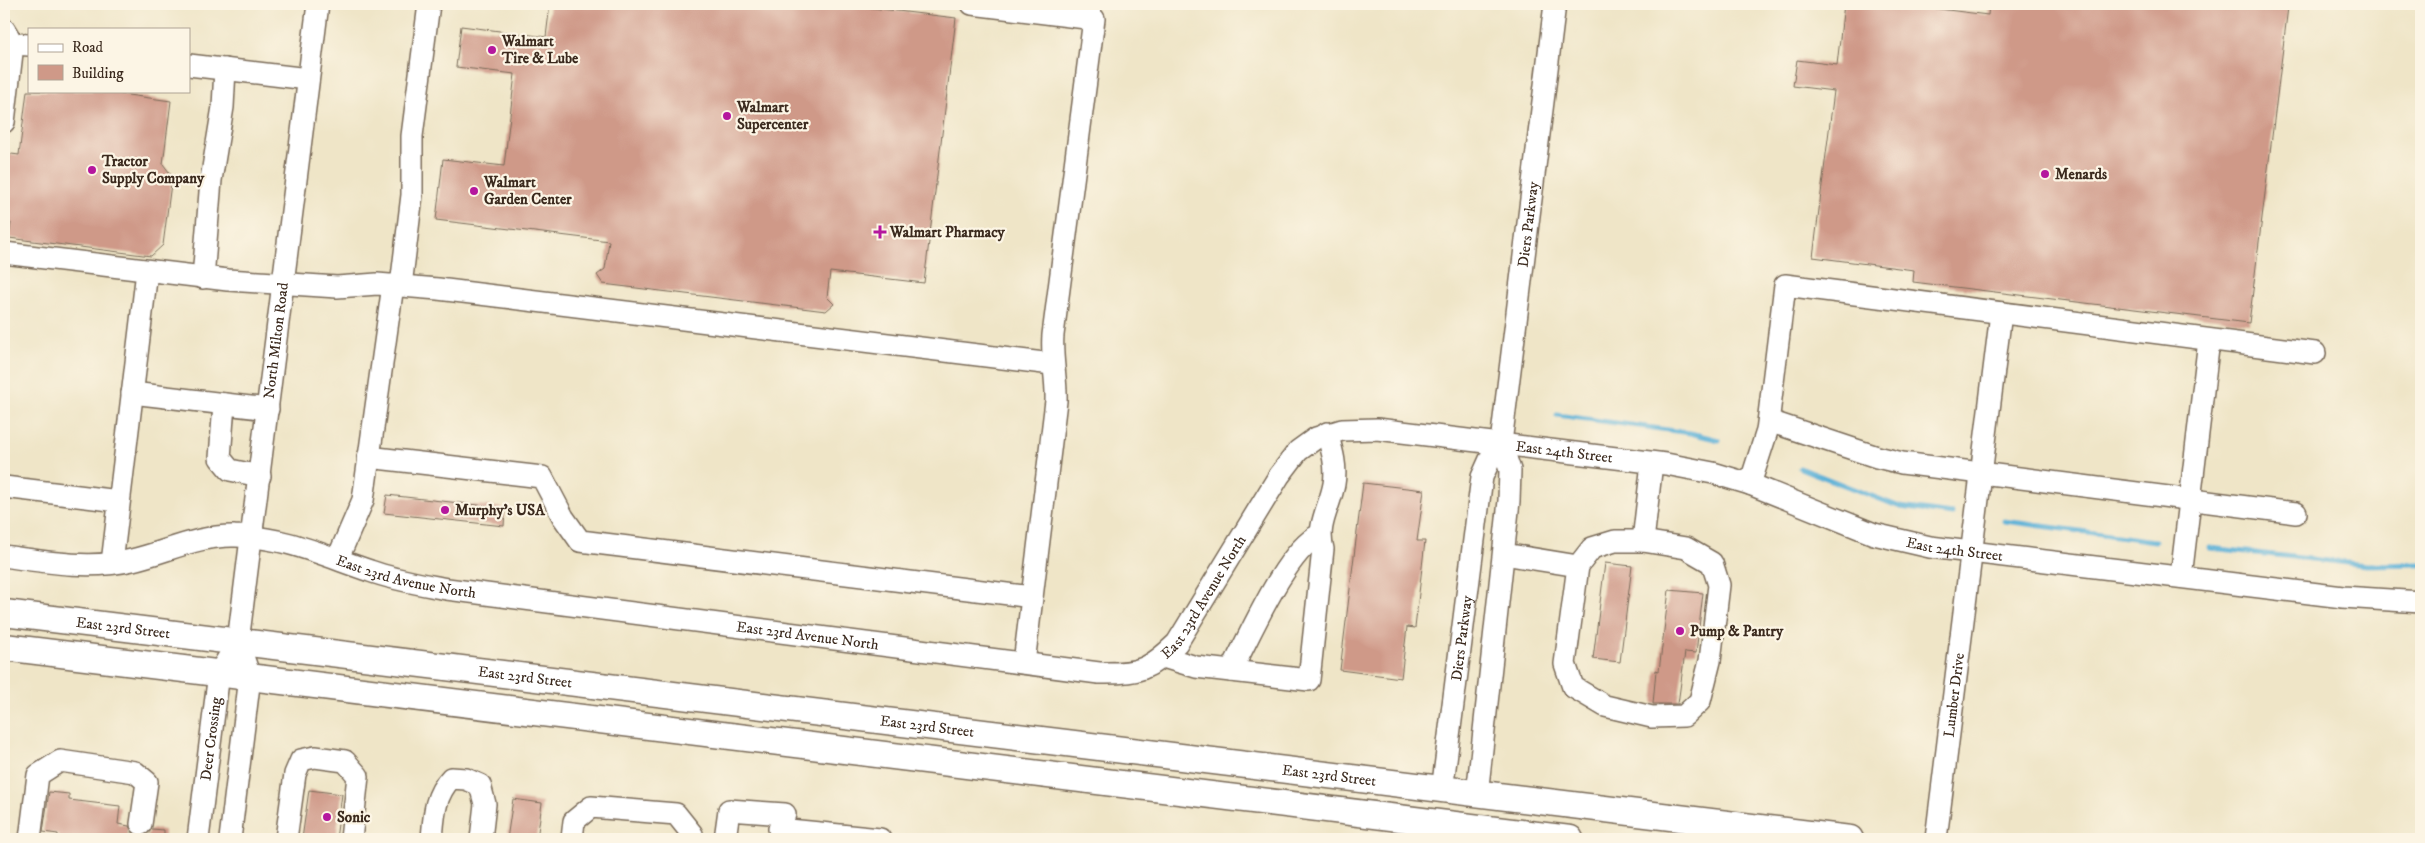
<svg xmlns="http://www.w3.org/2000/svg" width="2425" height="843" font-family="'IM FELL DW Pica',serif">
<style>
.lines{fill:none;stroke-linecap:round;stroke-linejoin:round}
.stream{stroke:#5ab0d7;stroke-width:5}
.building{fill:#cf9988}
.minor-tunnel{stroke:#cbc0a5;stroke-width:21;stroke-dasharray:21 11;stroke-linecap:butt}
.minor-casing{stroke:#7a6b59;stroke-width:24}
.major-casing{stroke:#7a6b59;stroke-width:29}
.minor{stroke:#fff;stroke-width:21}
.major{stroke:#fff;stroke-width:26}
.poi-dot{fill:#b5179e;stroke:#fcf5e5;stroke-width:2}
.labels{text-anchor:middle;stroke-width:4.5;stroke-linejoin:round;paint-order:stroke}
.poi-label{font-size:15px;font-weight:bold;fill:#3b2a1e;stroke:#fcf5e5;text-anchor:start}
.street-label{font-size:15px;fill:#3b2a1e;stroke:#fcf5e5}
</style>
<rect width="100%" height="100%" fill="#fcf5e5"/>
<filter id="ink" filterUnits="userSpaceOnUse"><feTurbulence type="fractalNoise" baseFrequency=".02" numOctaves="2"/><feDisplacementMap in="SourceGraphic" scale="10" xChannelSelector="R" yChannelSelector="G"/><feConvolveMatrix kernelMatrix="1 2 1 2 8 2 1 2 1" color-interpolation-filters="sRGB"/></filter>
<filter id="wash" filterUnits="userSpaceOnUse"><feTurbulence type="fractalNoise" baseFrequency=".0096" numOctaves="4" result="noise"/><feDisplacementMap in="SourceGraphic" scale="20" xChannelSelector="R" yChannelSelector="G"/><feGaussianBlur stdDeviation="1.12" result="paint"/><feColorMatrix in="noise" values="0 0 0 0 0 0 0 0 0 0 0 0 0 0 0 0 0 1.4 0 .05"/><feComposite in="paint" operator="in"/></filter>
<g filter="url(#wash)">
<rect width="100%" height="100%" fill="#efe5c7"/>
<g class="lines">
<!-- stream -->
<g class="stream">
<polyline points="1557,415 1690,433 1719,440"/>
<polyline points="1800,468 1900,507 1952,514"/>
<polyline points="2004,521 2155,541"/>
<polyline points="2210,548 2366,565 2421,564"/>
</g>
</g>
<g id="blocks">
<!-- building -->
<g class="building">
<polygon points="550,4 839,4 956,18 924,283 830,272 827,297 834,304 826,311 603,284 597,275 605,269 609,241 436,220 443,159 504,166 515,74 456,67 461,26 546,37"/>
<polygon points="1844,4 1899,4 1988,15 1989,4 2260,4 2288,7 2249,323 1913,282 1914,270 1813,257 1834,91 1793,86 1797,60 1837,65"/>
<polygon points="27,91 121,91 121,94 171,101 163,164 172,176 163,245 151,256 9,238 11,223 4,222 4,153 19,155"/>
<polygon points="1363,483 1424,490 1417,541 1425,541 1415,628 1407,627 1401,678 1340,670"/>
<polygon points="387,495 505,508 504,526 384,513"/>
<polygon points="1605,563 1632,566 1620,662 1593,659"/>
<polygon points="1669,590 1703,593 1696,653 1685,652 1678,704 1653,704 1656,670 1659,671"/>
<polygon points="309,790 342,794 336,839 302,839"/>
<polygon points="49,792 69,794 69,800 120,806 118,824 129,826 133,833 140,836 146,835 152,829 164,830 164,839 58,839 58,834 43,832"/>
<polygon points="513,799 542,803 537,839 507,839"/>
</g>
</g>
</g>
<g filter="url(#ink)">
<use href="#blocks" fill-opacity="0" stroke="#7a6b59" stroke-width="1"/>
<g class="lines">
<!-- minor-tunnel -->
<polyline class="minor-tunnel" points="139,839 141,824"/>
<defs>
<g id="minor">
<path d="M 972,4 L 1094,19 L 1053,335 C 1051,358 1057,379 1056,401 L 1024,663"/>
<polyline points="4,29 13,44 29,45"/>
<polyline points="189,65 308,79"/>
<polyline points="4,122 13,44"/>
<polyline points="4,253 228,280 337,287 377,284 438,289 1052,364"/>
<polyline points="203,278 211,180 223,107 225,69"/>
<polyline points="401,286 412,195 412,136 429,4"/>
<polyline points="132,393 268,409"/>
<polyline points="224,404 220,458 230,470 260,476"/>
<polyline points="1769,421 1877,457 1902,463 2296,513"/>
<polyline points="368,457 542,477 563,517 580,541 1032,597"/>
<polyline points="1750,484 1767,431 1785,285 2315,353"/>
<polyline points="4,487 119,501"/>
<polyline points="1643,541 1652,463"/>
<polyline points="1504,554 1578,566 1565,664 1573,687 1605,706 1652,717 1684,716 1700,701 1710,661 1719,585 1712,563 1686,548 1643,541 1615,541 1592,548 1578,566"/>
<path id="s1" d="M 4,556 C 45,562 91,570 132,560 C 167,552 198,535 235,536 C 283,536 325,556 370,571 C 395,580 421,584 447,589 L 1099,673 C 1139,674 1149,670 1177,643 L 1279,476 L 1298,451 L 1316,438 L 1342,430 L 1377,429 L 1666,464 L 1713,473 L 1750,484 L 1874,534 L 1930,547 L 2343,597 L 2421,602"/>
<polyline points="338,558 363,500 393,285"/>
<polyline points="112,563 147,271"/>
<polyline points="2181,577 2209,340"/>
<path d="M 1163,657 L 1196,667 L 1309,680 L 1323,549 C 1316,525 1330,507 1334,484 C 1337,466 1332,450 1327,433"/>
<path d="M 1231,671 C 1250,636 1285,552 1319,535"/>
<path id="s2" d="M 1442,791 L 1482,477 L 1491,457 L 1501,443 L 1555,4"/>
<polyline points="1477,795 1509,501 1510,470 1501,443"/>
<polyline points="30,839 38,775 60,761 135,772 147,782 141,824"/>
<path id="s3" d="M 198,839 L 219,673 L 238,642"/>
<path id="s4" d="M 230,839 L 250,677 L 238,642 L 318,4"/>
<polyline points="286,839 295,774 301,760 315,757 345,761 358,776 351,839"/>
<path d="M 432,839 C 434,816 434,796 451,778 L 466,779 L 480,785 L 485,804 L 481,839"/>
<polyline points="572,839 574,821 591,807 676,814 692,834 691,839"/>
<polyline points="725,839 729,810 785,814 779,829 880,839"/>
<path id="s5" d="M 1936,839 L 2001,313"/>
</g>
<g id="major">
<path id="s6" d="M 4,613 L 1850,839"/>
<polyline points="4,647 1570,839"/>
</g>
</defs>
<!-- minor casing -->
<use href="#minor" class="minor-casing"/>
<!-- major casing -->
<use href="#major" class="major-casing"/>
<!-- minor -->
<use href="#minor" class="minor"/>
<!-- major -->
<use href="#major" class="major"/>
</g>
</g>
<!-- markers -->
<g class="poi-dot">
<circle cx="492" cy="50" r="5"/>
<circle cx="727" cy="116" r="5"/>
<circle cx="92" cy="170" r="5"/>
<circle cx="2045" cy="174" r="5"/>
<circle cx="474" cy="191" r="5"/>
<path d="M877.5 224.5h5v5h5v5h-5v5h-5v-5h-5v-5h5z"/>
<circle cx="445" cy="510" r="5"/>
<circle cx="1680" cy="631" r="5"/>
<circle cx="327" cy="817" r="5"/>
</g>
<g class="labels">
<!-- poi labels -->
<g class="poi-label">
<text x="502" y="46">Walmart<tspan x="502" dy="17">Tire &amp; Lube</tspan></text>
<text x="737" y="112">Walmart<tspan x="737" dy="17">Supercenter</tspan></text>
<text x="102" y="166">Tractor<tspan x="102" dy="17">Supply Company</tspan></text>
<text x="2055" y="179">Menards</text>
<text x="484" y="187">Walmart<tspan x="484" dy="17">Garden Center</tspan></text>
<text x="890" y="237">Walmart Pharmacy</text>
<text x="455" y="515">Murphy's USA</text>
<text x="1690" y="636">Pump &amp; Pantry</text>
<text x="337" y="822">Sonic</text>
</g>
<!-- street labels -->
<g class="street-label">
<text dy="5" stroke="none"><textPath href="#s2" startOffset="576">Diers Parkway</textPath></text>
<text dy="5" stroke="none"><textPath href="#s4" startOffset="504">North Milton Road</textPath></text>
<text dy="5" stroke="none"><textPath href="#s1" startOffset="1699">East 24th Street</textPath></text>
<text dy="5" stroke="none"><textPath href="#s1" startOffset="2104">East 24th Street</textPath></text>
<text dy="5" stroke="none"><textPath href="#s1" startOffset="412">East 23rd Avenue North</textPath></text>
<text dy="5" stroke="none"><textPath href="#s1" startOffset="1252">East 23rd Avenue North</textPath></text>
<text dy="5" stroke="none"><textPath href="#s6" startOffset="120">East 23rd Street</textPath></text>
<text dy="5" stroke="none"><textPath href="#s1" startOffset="818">East 23rd Avenue North</textPath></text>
<text dy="5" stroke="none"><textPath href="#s2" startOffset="154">Diers Parkway</textPath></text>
<text dy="5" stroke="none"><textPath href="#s6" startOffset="525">East 23rd Street</textPath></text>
<text dy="5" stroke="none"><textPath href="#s5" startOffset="145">Lumber Drive</textPath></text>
<text dy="5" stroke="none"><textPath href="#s6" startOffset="930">East 23rd Street</textPath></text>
<text dy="5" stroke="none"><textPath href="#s3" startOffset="101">Deer Crossing</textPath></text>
<text dy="5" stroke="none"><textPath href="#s6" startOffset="1335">East 23rd Street</textPath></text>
</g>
</g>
<!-- margin -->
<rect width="2425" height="843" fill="none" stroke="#fcf5e5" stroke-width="20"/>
<!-- legend -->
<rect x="28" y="28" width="162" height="65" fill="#fcf5e5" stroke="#afa495"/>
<rect x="38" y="44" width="25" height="8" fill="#ffffff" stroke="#afa495"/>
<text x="72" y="52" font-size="15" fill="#3b2a1e">Road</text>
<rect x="38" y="65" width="25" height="15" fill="#cf9988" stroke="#afa495"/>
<text x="72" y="78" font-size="15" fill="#3b2a1e">Building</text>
</svg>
